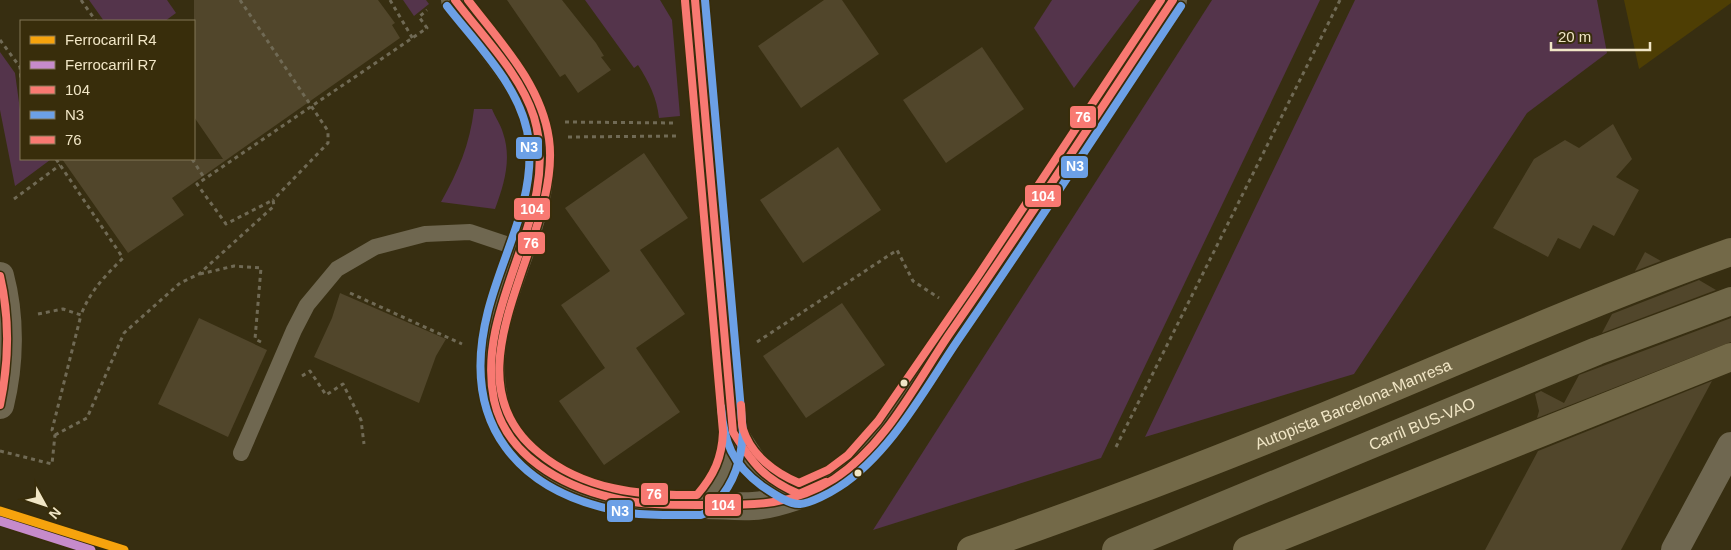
<svg xmlns="http://www.w3.org/2000/svg" width="1731" height="550" font-family="Helvetica,sans-serif">
<style>
.built{fill:#4e3e04}
.green{fill:#54344b}
.building{fill:#51462b}
.lines{fill:none;stroke-linecap:round;stroke-linejoin:round}
.path{stroke:#706a55;stroke-width:3;stroke-dasharray:4 4;stroke-linecap:butt}
.service{stroke:#6f6750;stroke-width:16}
.minor{stroke:#6f6750;stroke-width:28}
.trunk{stroke:#706748;stroke-width:28}
.motorway{stroke:#736948;stroke-width:28}
.bus-1-casing{stroke:#382d0b;stroke-width:11}
.bus-2-casing{stroke:#382d0b;stroke-width:11}
.bus-3-casing{stroke:#382d0b;stroke-width:11}
.bus-1{stroke:#f87972;stroke-width:8}
.bus-2{stroke:#6ca0e6;stroke-width:8}
.bus-3{stroke:#f87972;stroke-width:8}
.rail-1-casing{stroke:#382d0b;stroke-width:12}
.rail-2-casing{stroke:#382d0b;stroke-width:12}
.rail-1{stroke:#f6a30d;stroke-width:9}
.rail-2{stroke:#c68bcb;stroke-width:9}
.bus-dot{fill:#f1e6c6;stroke:#382d0b;stroke-width:2}
.labels{text-anchor:middle;stroke-width:4;stroke-linejoin:round;paint-order:stroke}
.street-label{font-size:16px;fill:#f1e6c6;stroke:#382d0b}
.line-badge{stroke:#382d0b;stroke-width:2}
.badge-label{font-size:14px;text-anchor:middle;font-weight:bold;fill:#fff}
</style>
<rect width="100%" height="100%" fill="#372e11"/>
<!-- built -->
<polygon class="built" points="1624,0 1731,0 1731,3 1639,69"/>
<!-- green -->
<g class="green">
<polygon points="89,0 167,0 176,13 165,21 104,21"/>
<polygon points="403,0 426,0 429,4 414,16"/>
<path d="M 585,0 L 660,0 L 672,20 L 680,116 L 659,118 C 657,98 649,82 638,65 L 634,68 Z"/>
<polygon points="1052,0 1140,0 1074,88 1034,28"/>
<polygon points="1212,0 1320,0 1101,458 873,530"/>
<polygon points="1355,0 1597,0 1607,53 1527,113 1354,374 1145,437"/>
<polygon points="0,52 15,73 21,117 21,159 50,160 15,186 0,110"/>
<path d="M 474,109 L 492,109 C 495,117 501,125 503,133 C 512,159 504,185 495,209 L 441,202 C 458,172 470,144 474,109 Z"/>
</g>
<!-- building -->
<g class="building">
<polygon points="194,0 378,0 395,23 392,25 400,38 172,198 184,215 128,253 62,159 223,159 194,117"/>
<polygon points="507,0 562,0 596,43 604,56 601,57 611,70 578,93 565,74 560,77"/>
<polygon points="824,0 842,0 879,54 801,108 758,46"/>
<polygon points="982,47 1024,109 946,163 903,100"/>
<polygon points="1613,124 1632,159 1616,177 1639,190 1614,236 1593,225 1580,249 1558,238 1548,257 1493,228 1534,159 1565,140 1579,148"/>
<polygon points="838,147 881,210 803,263 760,200"/>
<polygon points="644,153 688,218 640,250 685,314 636,348 680,412 604,465 559,401 605,368 561,305 610,271 565,208"/>
<polygon points="1645,252 1661,261 1635,271"/>
<polygon points="1699,280 1716,290 1602,333 1612,314"/>
<polygon points="340,293 446,339 436,356 419,403 314,357 332,318"/>
<polygon points="842,303 885,365 806,418 763,356"/>
<polygon points="199,318 267,350 228,437 158,404"/>
<polygon points="1731,318 1731,342 1537,418 1539,411 1535,394 1541,391 1564,403 1579,375"/>
<polygon points="1712,381 1621,550 1485,550 1538,451"/>
</g>
<g class="lines">
<!-- path -->
<g class="path">
<polyline points="81,0 96,21"/>
<polyline points="240,0 328,131 328,143 273,200"/>
<polyline points="390,0 413,39"/>
<polyline points="0,40 20,67 21,80"/>
<polyline points="565,122 676,123"/>
<polyline points="568,137 677,136"/>
<path d="M 56,159 L 123,258 C 105,276 90,291 81,315"/>
<polyline points="192,159 205,179"/>
<polyline points="14,199 60,165"/>
<polyline points="200,274 234,266 261,268 255,339 261,342"/>
<polyline points="350,293 462,344"/>
<polyline points="38,314 63,309 81,315 52,430 55,435"/>
<polyline points="757,342 897,250 913,281 939,298"/>
<polyline points="302,376 310,371 326,395 343,384 361,420 364,444"/>
<polyline points="55,435 87,418 124,333 180,283 199,274 274,206 273,200 226,224 197,184 427,28 419,17 427,10"/>
<polyline points="1116,447 1340,0"/>
<polyline points="0,451 52,464 55,435"/>
</g>
<!-- service -->
<polyline class="service" points="241,453 294,330 307,305 337,269 375,247 425,234 470,232 521,249"/>
<!-- minor -->
<g class="minor">
<path d="M 455,0 C 480,34 521,78 534,118 C 565,216 472,302 494,400 C 506,456 560,486 612,498 C 643,506 672,505 704,505 C 720,505 737,507 753,506 C 775,505 815,491 834,479 C 876,453 912,389 940,348 C 1020,233 1096,116 1173,0"/>
<path d="M 695,0 L 733,432 C 732,468 725,479 701,505"/>
<path d="M 0,276 C 11,317 10,364 0,405"/>
<path d="M 733,432 C 754,466 760,479 799,494"/>
<polyline points="1675,550 1731,446"/>
</g>
<!-- trunk -->
<path class="trunk" id="s1" d="M 1116,550 L 1597,351 L 1731,301"/>
<!-- motorway -->
<g class="motorway">
<path id="s2" d="M 971,550 C 1086,511 1200,467 1313,421 C 1452,364 1589,302 1731,252"/>
<polyline points="1247,550 1731,357"/>
</g>
<defs>
<g id="bus-1">
<path d="M 455,0 C 482,36 520,73 534,117 C 563,215 474,302 494,400 C 506,456 562,486 613,498 C 641,505 669,505 698,505 C 748,505 789,508 834,479 C 885,446 915,385 948,336 C 1025,225 1099,112 1173,0"/>
<path d="M 695,0 L 733,432 C 752,463 764,479 799,494 L 826,482"/>
<path d="M 0,276 C 10,319 9,362 0,405"/>
</g>
<g id="bus-2">
<path d="M 447,6 C 478,46 525,91 529,144 C 534,203 502,255 488,311 C 459,424 517,495 630,513 C 653,516 677,515 701,515 C 708,513 712,508 716,503 C 735,482 741,460 743,433 L 705,0"/>
<path d="M 721,407 C 724,442 732,464 762,486 C 771,492 789,505 800,504 C 811,503 830,493 839,487 C 891,453 924,390 958,340 C 1034,230 1107,117 1181,6"/>
</g>
<g id="bus-3">
<path d="M 468,0 C 500,42 541,84 549,139 C 563,239 438,372 539,453 C 584,490 640,496 697,495 C 714,475 722,458 723,432 L 685,1"/>
<path d="M 741,405 C 742,413 741,422 743,429 C 751,455 775,473 799,483 L 828,470 L 848,455 L 878,421 L 978,276 L 1161,0"/>
</g>
</defs>
<!-- bus-1 casing -->
<use href="#bus-1" class="bus-1-casing"/>
<!-- bus-2 casing -->
<use href="#bus-2" class="bus-2-casing"/>
<!-- bus-3 casing -->
<use href="#bus-3" class="bus-3-casing"/>
<!-- bus-1 -->
<use href="#bus-1" class="bus-1"/>
<!-- bus-2 -->
<use href="#bus-2" class="bus-2"/>
<!-- bus-3 -->
<use href="#bus-3" class="bus-3"/>
<defs>
<polyline id="rail-1" points="0,511 124,550"/>
<polyline id="rail-2" points="0,521 91,550"/>
</defs>
<!-- rail-1 casing -->
<use href="#rail-1" class="rail-1-casing"/>
<!-- rail-2 casing -->
<use href="#rail-2" class="rail-2-casing"/>
<!-- rail-1 -->
<use href="#rail-1" class="rail-1"/>
<!-- rail-2 -->
<use href="#rail-2" class="rail-2"/>
</g>
<!-- markers -->
<g class="bus-dot">
<circle cx="904" cy="383" r="4.5"/>
<circle cx="858" cy="473" r="4.5"/>
</g>
<g class="labels">
<!-- street labels -->
<g class="street-label">
<text dy="6" stroke="none"><textPath href="#s2" startOffset="409">Autopista Barcelona-Manresa</textPath></text>
<text dy="6" stroke="none"><textPath href="#s1" startOffset="331">Carril BUS-VAO</textPath></text>
</g>
</g>
<g class="line-badge">
<rect x="1069" y="105" width="28" height="24" rx="5" fill="#f87972"/>
<rect x="515" y="136" width="28" height="24" rx="5" fill="#6ca0e6"/>
<rect x="1060" y="155" width="29" height="24" rx="5" fill="#6ca0e6"/>
<rect x="1024" y="184" width="38" height="24" rx="5" fill="#f87972"/>
<rect x="513" y="197" width="38" height="24" rx="5" fill="#f87972"/>
<rect x="517" y="231" width="29" height="24" rx="5" fill="#f87972"/>
<rect x="640" y="482" width="29" height="24" rx="5" fill="#f87972"/>
<rect x="704" y="493" width="38" height="24" rx="5" fill="#f87972"/>
<rect x="606" y="499" width="28" height="24" rx="5" fill="#6ca0e6"/>
</g>
<g class="badge-label">
<text x="1083" y="122">76</text>
<text x="529" y="152">N3</text>
<text x="1075" y="171">N3</text>
<text x="1043" y="201">104</text>
<text x="532" y="214">104</text>
<text x="531" y="248">76</text>
<text x="654" y="499">76</text>
<text x="723" y="510">104</text>
<text x="620" y="516">N3</text>
</g>
<!-- legend -->
<rect x="20" y="20" width="175" height="140" fill="#382d0b" stroke="#827756"/>
<rect x="30" y="36" width="25" height="8" fill="#f6a30d" stroke="#827756"/>
<text x="65" y="45" font-size="15" fill="#f1e6c6">Ferrocarril R4</text>
<rect x="30" y="61" width="25" height="8" fill="#c68bcb" stroke="#827756"/>
<text x="65" y="70" font-size="15" fill="#f1e6c6">Ferrocarril R7</text>
<rect x="30" y="86" width="25" height="8" fill="#f87972" stroke="#827756"/>
<text x="65" y="95" font-size="15" fill="#f1e6c6">104</text>
<rect x="30" y="111" width="25" height="8" fill="#6ca0e6" stroke="#827756"/>
<text x="65" y="120" font-size="15" fill="#f1e6c6">N3</text>
<rect x="30" y="136" width="25" height="8" fill="#f87972" stroke="#827756"/>
<text x="65" y="145" font-size="15" fill="#f1e6c6">76</text>
<!-- north arrow -->
<g transform="translate(45 505) rotate(130)" stroke="#382d0b" stroke-width="4" paint-order="stroke">
<path d="M0-4L9 19L0 12L-9 19Z" fill="#f1e6c6"/>
<text y="-8" font-size="14" font-weight="bold" text-anchor="middle" fill="#f1e6c6">N</text>
</g>
<!-- scale -->
<path d="M1551 42v8h99v-8" fill="none" stroke="#f1e6c6" stroke-width="2.5"/>
<text x="1558" y="42" font-size="15" fill="#f1e6c6" stroke="#382d0b" stroke-width="4" paint-order="stroke">20 m</text>
</svg>
